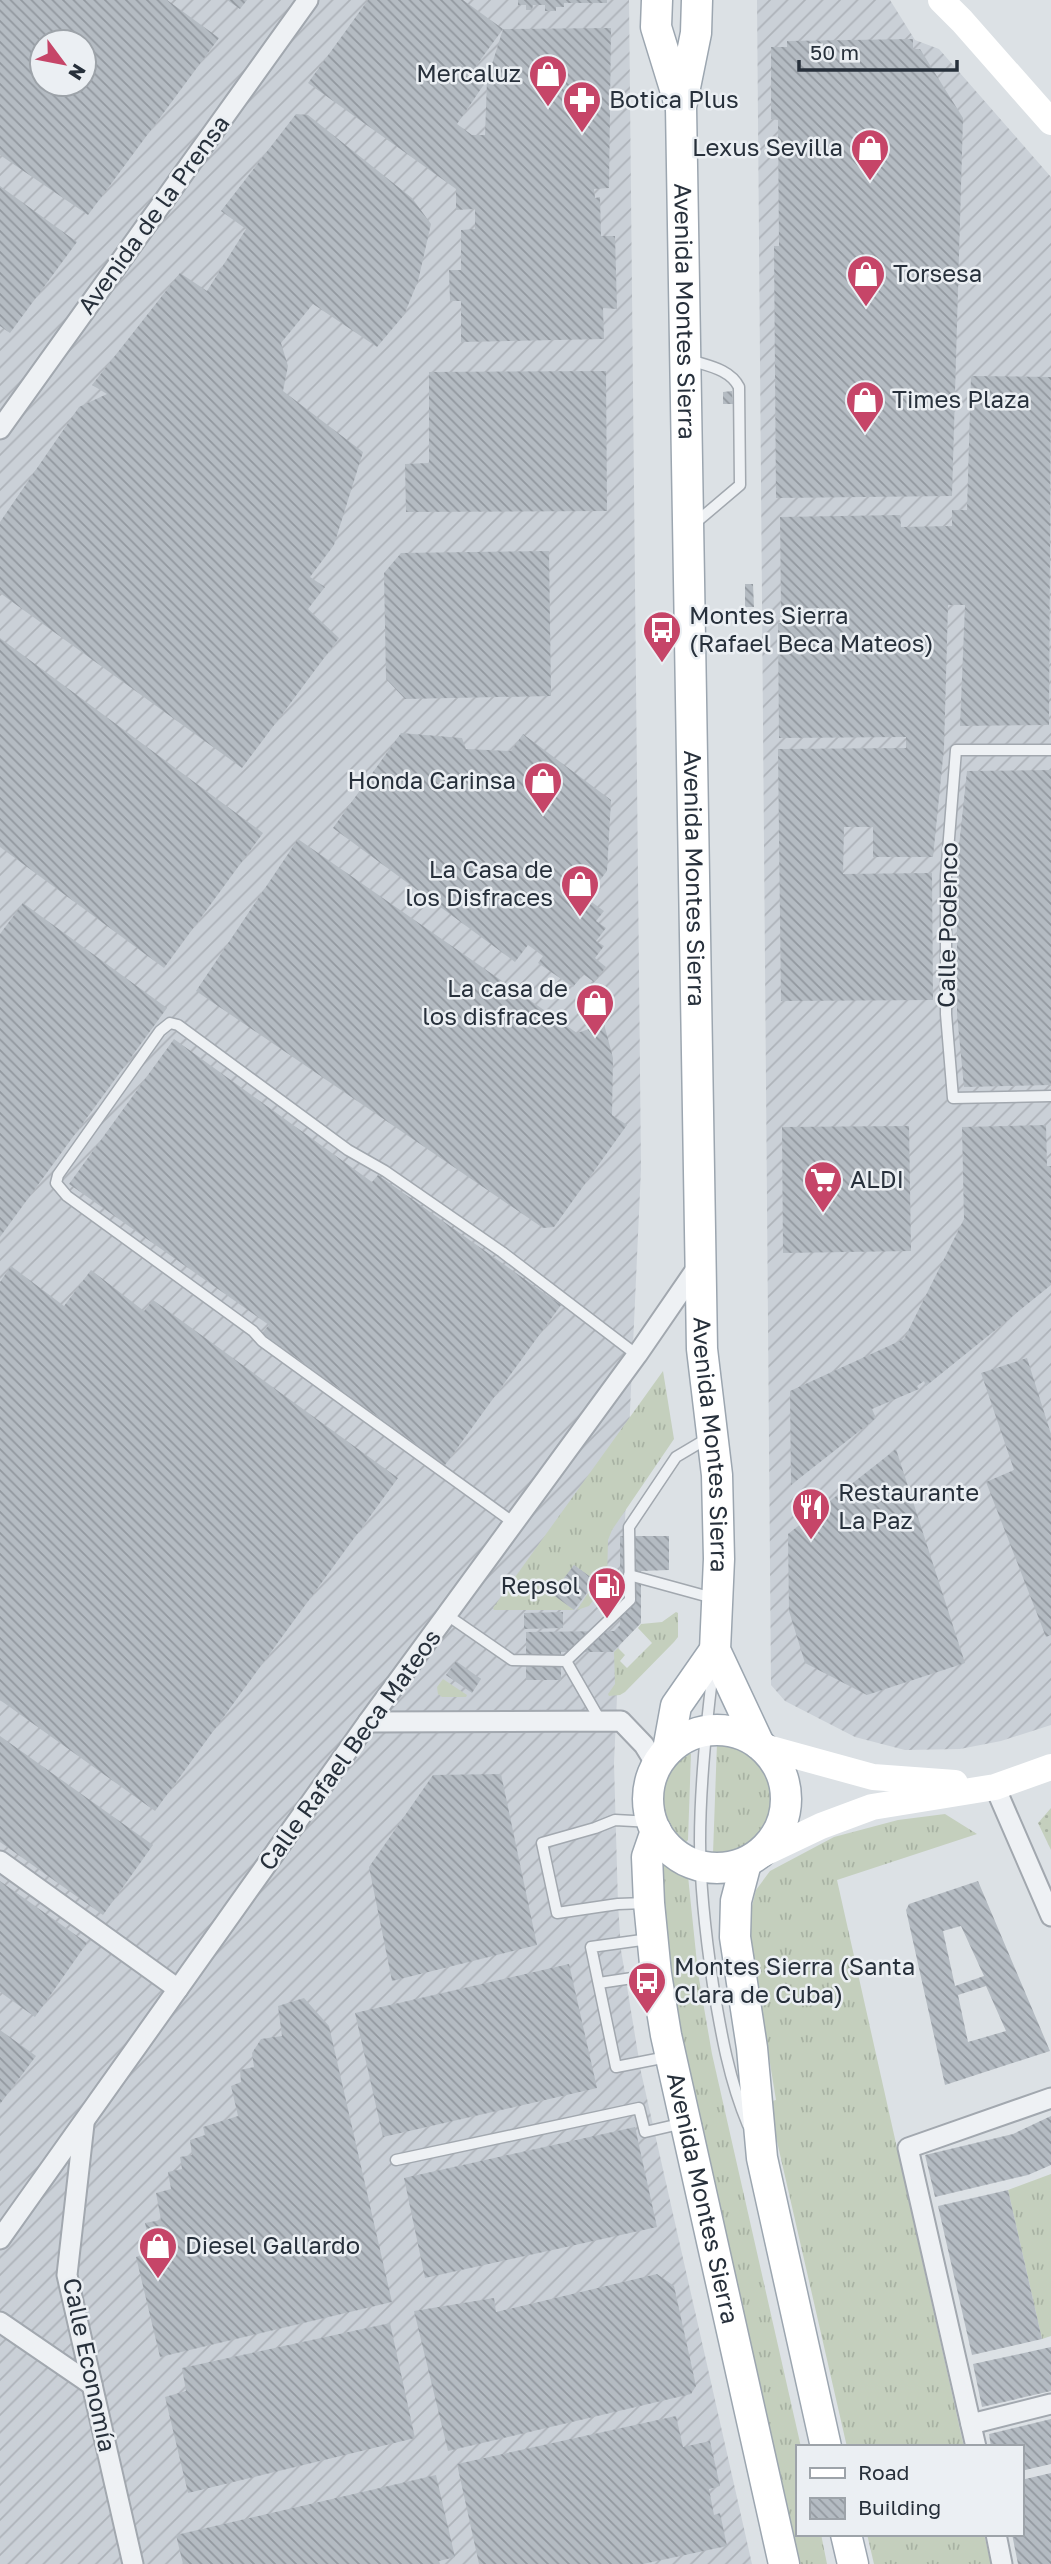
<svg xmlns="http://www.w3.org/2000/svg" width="1051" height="2564" font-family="'Golos Text',sans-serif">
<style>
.industrial{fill:url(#industrial-furrows);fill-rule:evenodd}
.grass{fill:url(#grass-tufts)}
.garden{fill:url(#garden-dots)}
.building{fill:url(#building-back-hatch);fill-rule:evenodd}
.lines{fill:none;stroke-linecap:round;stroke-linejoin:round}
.lane-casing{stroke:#a2a8af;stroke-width:13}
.street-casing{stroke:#a2a8af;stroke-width:23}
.primary-casing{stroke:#9ca6b0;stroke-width:33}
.lane{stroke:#eef1f4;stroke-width:10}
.street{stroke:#eef1f4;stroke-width:19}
.secondary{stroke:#fff;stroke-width:26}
.primary{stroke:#fff;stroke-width:30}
.labels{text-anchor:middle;stroke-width:5;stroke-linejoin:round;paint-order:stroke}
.poi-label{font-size:24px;fill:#27303b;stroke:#ebeff3;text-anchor:start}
.street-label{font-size:24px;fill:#27303b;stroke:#ebeff3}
</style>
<defs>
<pattern id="industrial-furrows" width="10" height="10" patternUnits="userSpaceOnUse" patternTransform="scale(1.75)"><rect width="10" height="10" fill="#cad0d7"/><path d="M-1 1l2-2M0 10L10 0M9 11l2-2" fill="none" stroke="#aeb3b9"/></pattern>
<pattern id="grass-tufts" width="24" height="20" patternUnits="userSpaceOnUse" patternTransform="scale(1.75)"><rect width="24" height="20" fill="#c4cfbd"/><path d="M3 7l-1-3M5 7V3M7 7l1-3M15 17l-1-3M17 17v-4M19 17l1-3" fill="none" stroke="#a8b2a3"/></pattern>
<pattern id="garden-dots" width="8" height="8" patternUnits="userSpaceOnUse" patternTransform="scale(1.75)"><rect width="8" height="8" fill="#c4cfbd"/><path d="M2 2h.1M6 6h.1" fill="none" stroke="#a8b2a3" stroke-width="1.8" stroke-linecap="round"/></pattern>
<pattern id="building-back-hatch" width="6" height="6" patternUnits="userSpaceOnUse" patternTransform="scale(1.75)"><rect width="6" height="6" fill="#b4bbc2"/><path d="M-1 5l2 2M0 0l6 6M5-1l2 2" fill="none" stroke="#92989f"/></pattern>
</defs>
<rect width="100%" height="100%" fill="#dce1e5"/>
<!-- industrial -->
<g class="industrial">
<path d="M 0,0 L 629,0 L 641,1169 L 614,1763 L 618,1904 L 621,1950 L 641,2072 L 752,2564 L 0,2564 ZM 42,42 L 84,42 L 84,84 L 42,84 Z"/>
<polygon points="757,0 890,0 915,40 939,49 1051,177 1051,1725 1001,1741 960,1749 905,1750 855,1737 785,1701 771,1685"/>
</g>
<!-- grass -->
<g class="grass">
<polygon points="663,1371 674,1439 612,1530 608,1540 607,1581 589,1606 577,1610 596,1581 574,1565 553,1594 574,1610 494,1610 493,1608"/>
<polygon points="676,1612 678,1613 678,1637 674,1642 625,1692 620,1695 609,1696 608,1694 615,1684 614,1652 618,1648 625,1655 620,1661 627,1668 652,1643 638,1628 641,1624 662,1622"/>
<polygon points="443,1679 467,1695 466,1697 442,1697 438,1694 437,1687"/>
<path d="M 717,1743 C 787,1741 796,1851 715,1856 L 713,1854 Z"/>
<path d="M 687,1752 L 691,1754 L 688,1840 L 683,1845 C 652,1814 653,1780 687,1752 Z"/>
<polygon points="945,1814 977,1834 837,1880 964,2447 847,2447 768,2102 776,2100 754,1965 749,1918 756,1890 770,1871 834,1837 898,1820"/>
<polygon points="661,1860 688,1876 698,1973 712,2054 801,2447 797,2447 797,2534 821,2534 827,2564 794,2564 674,2024 659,1861"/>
<polygon points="1051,2174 1051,2336 1042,2339 1008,2190"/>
<polygon points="867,2534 984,2534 991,2564 874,2564"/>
</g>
<!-- garden -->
<polygon class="garden" points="1051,1808 1051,1850 1038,1823"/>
<!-- building -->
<g class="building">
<path d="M 0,0 L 167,0 L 219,38 L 88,215 L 0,155 ZM 42,42 L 84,42 L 84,84 L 42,84 Z"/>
<polygon points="227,0 247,0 240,9"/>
<path d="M 368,0 L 463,0 L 503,29 L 473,70 L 487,80 L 503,29 L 611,28 L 609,188 L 594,189 L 595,198 L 600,197 L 601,236 L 615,236 L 617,309 L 603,308 L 604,339 L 461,342 L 461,301 L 450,301 L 449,270 L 461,270 L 461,230 L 475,229 L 475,209 L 456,210 L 456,189 L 308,83 ZM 487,80 L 485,135 L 472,135 L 457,124 Z"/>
<polygon points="518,0 607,0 607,3 564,3 564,7 556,7 556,11 545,11 545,5 533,5 532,10 526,10 526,5 518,5"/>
<polygon points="913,39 913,49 920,49 963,118 952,496 776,498 774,246 779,246 778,120 771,119 771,47 787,47 787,41"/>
<polygon points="296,114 308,115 412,198 431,224 418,281 404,315 377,347 313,304 281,343 288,366 283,391 363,452 334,545 310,577 325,587 308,609 339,638 242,768 0,593 0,522 79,407 107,394 92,385 180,273 207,291 246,229 221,211"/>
<polygon points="0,186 77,242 10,333 0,326"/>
<polygon points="606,371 607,511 406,512 405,464 429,463 429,372"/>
<polygon points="971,376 1051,377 1049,725 960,726 965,605 948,605 944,748 933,857 873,857 873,827 844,827 843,874 932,873 933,1000 781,1001 778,749 906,748 906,737 779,738 778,623 819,623 819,608 781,608 780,517 900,515 901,527 952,526 952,510 967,510"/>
<polygon points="732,391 733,404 723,404 723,392"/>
<polygon points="549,551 551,696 405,699 386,679 384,573 401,553"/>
<polygon points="745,584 753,584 754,607 745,607"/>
<polygon points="0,638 263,833 164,968 0,847"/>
<polygon points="401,733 462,738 466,749 511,751 523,734 611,800 607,871 586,898 604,911 596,921 606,928 596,941 604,946 595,958 606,967 594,982 583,974 573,987 538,963 543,956 528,945 515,962 333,828"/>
<polygon points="1051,770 1051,1085 964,1087 957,1014 957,865 967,771"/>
<polygon points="298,839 577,1033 604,1024 613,1058 612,1115 627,1125 554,1227 543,1228 196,991"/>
<polygon points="23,903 167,1008 0,1237 0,934"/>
<polygon points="174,1039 372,1182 378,1175 561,1305 445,1465 262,1333 269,1325 69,1184"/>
<polygon points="1046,1125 1047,1166 1051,1166 1051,1285 926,1386 924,1381 917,1386 919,1389 872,1409 876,1418 791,1485 790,1391 904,1339 964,1219 962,1127"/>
<polygon points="909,1126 911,1251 783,1253 782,1127"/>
<polygon points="11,1266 64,1306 91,1270 144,1311 153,1300 398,1478 155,1811 0,1700 0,1282"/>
<polygon points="1027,1358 1051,1434 1051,1635 1046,1637 986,1482 1014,1470 981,1373"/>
<polygon points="896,1449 965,1663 867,1695 805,1663 789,1611 788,1534"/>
<polygon points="620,1536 669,1536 669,1570 641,1571 641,1623 613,1652 561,1652 561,1680 526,1680 526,1632 614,1631 620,1625"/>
<polygon points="574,1565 596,1581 574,1610 552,1594"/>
<polygon points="563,1612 563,1628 524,1629 524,1613"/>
<polygon points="456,1661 481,1679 472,1693 446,1675"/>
<polygon points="0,1736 153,1845 103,1915 0,1842"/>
<polygon points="501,1774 537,1945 392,1981 369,1867 433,1775"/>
<polygon points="0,1881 87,1943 35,2017 0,1992"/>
<path d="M 978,1881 L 1050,2051 L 945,2085 L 906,1910 L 909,1904 ZM 961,1926 L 984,1976 L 955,1986 L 943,1931 ZM 986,1986 L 1006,2031 L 968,2042 L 958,1995 Z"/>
<polygon points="569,1964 597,2088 383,2137 355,2013"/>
<polygon points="304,1998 329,2026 392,2302 160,2357 136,2257 151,2251 145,2223 161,2220 156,2193 171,2189 168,2172 182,2169 180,2157 192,2155 190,2140 205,2135 203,2127 238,2116 231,2086 241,2082 240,2070 254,2067 252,2053 261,2039 282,2036 278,2006"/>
<polygon points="0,2030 36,2056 0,2104"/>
<polygon points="1051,2116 1051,2165 1028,2175 935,2197 925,2155 1013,2134"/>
<polygon points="635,2127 657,2227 425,2278 404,2178"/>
<polygon points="1008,2190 1042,2339 972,2355 938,2206"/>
<polygon points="657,2274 674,2286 696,2386 691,2394 448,2451 414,2311 494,2298 496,2312"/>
<polygon points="390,2323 415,2438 188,2493 165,2397 186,2391 182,2368"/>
<polygon points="1051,2347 1051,2391 982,2407 973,2364"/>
<polygon points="676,2416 683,2447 710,2441 720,2486 709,2489 714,2515 720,2513 727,2546 643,2564 479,2564 457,2464"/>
<polygon points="1051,2419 1051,2464 1021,2471 1021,2447 991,2447 989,2434"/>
<polygon points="1051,2473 1051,2564 1018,2564 1012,2534 1021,2534 1021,2480"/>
<polygon points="436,2475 455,2557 439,2561 440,2564 183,2564 176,2535"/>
</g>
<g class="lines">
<defs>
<g id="lane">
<path d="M 690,360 C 708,366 730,369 739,387 L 740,485 L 694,524"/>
<polyline points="1051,750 956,750 946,876 946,1014 953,1098 1051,1096"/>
<polyline points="514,1523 262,1341 253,1331 67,1196 56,1183 58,1175 160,1031 170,1023 178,1025 348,1150 385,1171 502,1252 637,1355"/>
<polyline points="629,1575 713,1598"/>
<polyline points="447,1615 512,1660 566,1661 600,1720"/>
<polyline points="566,1661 630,1600 629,1527 676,1457 708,1438"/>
<path d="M 713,1670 C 706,1727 700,1784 700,1841 C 700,1890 706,1938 713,1985 C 721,2033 729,2080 748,2125"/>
<polyline points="645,1903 618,1904 557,1913 542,1843 595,1828 615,1820 652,1822"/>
<polyline points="649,1939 591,1947 616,2067 667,2057"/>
<polyline points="599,1983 652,1975"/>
<polyline points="396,2160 639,2108 645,2132 684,2123"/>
</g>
<g id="street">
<polyline points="0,429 308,0"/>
<polyline points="368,1722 621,1721 644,1745 657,1766"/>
<polyline points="995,1787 1051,1916"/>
<polyline points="0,1861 178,1989"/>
<polyline points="84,2124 67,2275 133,2564"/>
<polyline points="0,2239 368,1722 637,1355 701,1262"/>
<polyline points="0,2322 92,2385"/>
<polyline points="971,2424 1051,2404"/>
<polyline points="976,2447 908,2148 1051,2098"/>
<polyline points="996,2534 1002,2564"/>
</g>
<g id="primary">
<polyline points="657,0 656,27 680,105"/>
<path id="s1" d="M 697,0 L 696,33 L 681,107 L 702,1349 L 717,1475 L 719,1559 L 715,1650 L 759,1744"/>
<circle cx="717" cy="1799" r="69"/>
<polyline points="668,1750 676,1706 715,1650"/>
<path id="s2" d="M 656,1831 L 647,1857 L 649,1903 L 656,1974 L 666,2035 L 784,2564"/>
<polyline points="746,1863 736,1901 735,1937 752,2048 762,2158 826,2447"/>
<polyline points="846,2534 853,2564"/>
</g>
</defs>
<!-- lane casing -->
<use href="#lane" class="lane-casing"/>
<!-- street casing -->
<use href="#street" class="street-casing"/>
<!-- primary casing -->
<use href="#primary" class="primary-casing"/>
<!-- lane -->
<use href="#lane" class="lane"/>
<!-- street -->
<use href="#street" class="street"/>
<!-- secondary -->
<g class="secondary">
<polyline points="941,0 962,21 1051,122"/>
<polyline points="764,1747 873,1777 955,1783"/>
<polyline points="760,1855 821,1826 872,1807 995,1787 1051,1767"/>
</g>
<!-- primary -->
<use href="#primary" class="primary"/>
</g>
<!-- icons -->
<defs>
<symbol id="shop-pin" viewBox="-11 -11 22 30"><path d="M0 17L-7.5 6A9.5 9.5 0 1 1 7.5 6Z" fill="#c64568" stroke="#ebeff3"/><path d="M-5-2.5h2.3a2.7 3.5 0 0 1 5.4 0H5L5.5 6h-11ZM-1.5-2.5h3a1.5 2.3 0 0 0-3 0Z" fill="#fff"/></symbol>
<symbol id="pharmacy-pin" viewBox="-11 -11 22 30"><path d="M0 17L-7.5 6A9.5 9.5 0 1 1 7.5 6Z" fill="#c64568" stroke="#ebeff3"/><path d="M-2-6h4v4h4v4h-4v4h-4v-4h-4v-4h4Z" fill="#fff"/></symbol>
<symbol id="bus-pin" viewBox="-11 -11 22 30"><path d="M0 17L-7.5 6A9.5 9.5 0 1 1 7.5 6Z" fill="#c64568" stroke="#ebeff3"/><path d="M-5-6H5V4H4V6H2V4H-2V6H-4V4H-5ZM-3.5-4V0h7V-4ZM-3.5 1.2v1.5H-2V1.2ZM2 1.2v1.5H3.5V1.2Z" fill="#fff"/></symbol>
<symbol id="supermarket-pin" viewBox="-11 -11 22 30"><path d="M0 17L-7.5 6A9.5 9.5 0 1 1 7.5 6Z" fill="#c64568" stroke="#ebeff3"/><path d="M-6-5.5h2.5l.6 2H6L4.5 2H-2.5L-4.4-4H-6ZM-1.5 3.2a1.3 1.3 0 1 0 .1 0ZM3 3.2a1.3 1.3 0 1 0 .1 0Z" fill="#fff"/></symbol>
<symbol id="restaurant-pin" viewBox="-11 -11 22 30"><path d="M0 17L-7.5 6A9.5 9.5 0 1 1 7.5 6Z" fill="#c64568" stroke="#ebeff3"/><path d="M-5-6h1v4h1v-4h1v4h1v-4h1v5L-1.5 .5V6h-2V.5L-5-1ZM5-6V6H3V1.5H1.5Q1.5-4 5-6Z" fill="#fff"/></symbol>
<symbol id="fuel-pin" viewBox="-11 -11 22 30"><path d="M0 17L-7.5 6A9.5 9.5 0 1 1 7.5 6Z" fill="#c64568" stroke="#ebeff3"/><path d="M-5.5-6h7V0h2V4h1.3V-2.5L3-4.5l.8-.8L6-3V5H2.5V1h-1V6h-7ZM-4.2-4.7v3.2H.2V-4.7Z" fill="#fff"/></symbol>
</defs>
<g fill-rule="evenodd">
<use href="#shop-pin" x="526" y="52" width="44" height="60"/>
<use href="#pharmacy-pin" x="560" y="78" width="44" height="60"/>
<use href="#shop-pin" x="848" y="126" width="44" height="60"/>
<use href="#shop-pin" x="844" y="252" width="44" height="60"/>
<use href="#shop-pin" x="843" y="378" width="44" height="60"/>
<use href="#bus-pin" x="640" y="608" width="44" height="60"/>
<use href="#shop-pin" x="521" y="759" width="44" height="60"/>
<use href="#shop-pin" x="558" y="862" width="44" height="60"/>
<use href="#shop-pin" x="573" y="981" width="44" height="60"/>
<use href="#supermarket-pin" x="801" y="1158" width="44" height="60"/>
<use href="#restaurant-pin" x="789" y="1485" width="44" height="60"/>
<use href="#fuel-pin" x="585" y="1564" width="44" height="60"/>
<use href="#bus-pin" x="625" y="1959" width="44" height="60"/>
<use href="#shop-pin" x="136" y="2224" width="44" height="60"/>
</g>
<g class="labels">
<!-- poi labels -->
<g class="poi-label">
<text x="521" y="82" text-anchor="end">Mercaluz</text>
<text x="609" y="108">Botica Plus</text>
<text x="843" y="156" text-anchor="end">Lexus Sevilla</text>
<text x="893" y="282">Torsesa</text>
<text x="892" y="408">Times Plaza</text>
<text x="689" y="624">Montes Sierra<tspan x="689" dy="28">(Rafael Beca Mateos)</tspan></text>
<text x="516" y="789" text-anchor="end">Honda Carinsa</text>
<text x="553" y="878" text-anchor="end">La Casa de<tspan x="553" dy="28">los Disfraces</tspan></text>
<text x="568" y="997" text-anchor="end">La casa de<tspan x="568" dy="28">los disfraces</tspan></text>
<text x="850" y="1188">ALDI</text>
<text x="838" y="1501">Restaurante<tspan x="838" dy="28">La Paz</tspan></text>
<text x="580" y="1594" text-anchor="end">Repsol</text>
<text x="674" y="1975">Montes Sierra (Santa<tspan x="674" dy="28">Clara de Cuba)</tspan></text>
<text x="185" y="2254">Diesel Gallardo</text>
</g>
<!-- street labels -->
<g class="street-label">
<text transform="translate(154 215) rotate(-54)" y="8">Avenida de la Prensa</text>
<text dy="8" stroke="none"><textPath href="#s1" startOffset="313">Avenida Montes Sierra</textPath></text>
<text dy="8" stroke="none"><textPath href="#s1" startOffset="880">Avenida Montes Sierra</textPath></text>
<text transform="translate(948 925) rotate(-89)" y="8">Calle Podenco</text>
<text dy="8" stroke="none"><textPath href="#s1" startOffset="1447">Avenida Montes Sierra</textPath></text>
<text transform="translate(350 1750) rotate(-54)" y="8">Calle Rafael Beca Mateos</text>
<text dy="8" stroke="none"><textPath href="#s2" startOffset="374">Avenida Montes Sierra</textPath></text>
<text transform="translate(89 2365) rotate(78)" y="8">Calle Economía</text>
</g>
</g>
<!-- legend -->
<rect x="796" y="2445" width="228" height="91" fill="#ebeff3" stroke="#9da3a9" stroke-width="2"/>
<rect x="810" y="2468" width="35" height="10" fill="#ffffff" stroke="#9da3a9" stroke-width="2"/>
<text x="858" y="2480" font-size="21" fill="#27303b">Road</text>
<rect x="810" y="2498" width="35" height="21" fill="url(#building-back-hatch)" stroke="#9da3a9" stroke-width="2"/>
<text x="858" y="2515" font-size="21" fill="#27303b">Building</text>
<!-- north arrow -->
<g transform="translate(63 63) rotate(122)"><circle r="33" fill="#ebeff3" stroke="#9da3a9" stroke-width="2"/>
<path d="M0-5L12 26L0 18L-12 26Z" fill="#c64568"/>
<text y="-10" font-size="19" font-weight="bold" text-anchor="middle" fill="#27303b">N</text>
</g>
<!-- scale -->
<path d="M799 60v10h158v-10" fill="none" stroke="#27303b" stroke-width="3.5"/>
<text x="810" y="60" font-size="21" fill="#27303b" stroke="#ebeff3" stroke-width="5" paint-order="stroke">50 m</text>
</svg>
